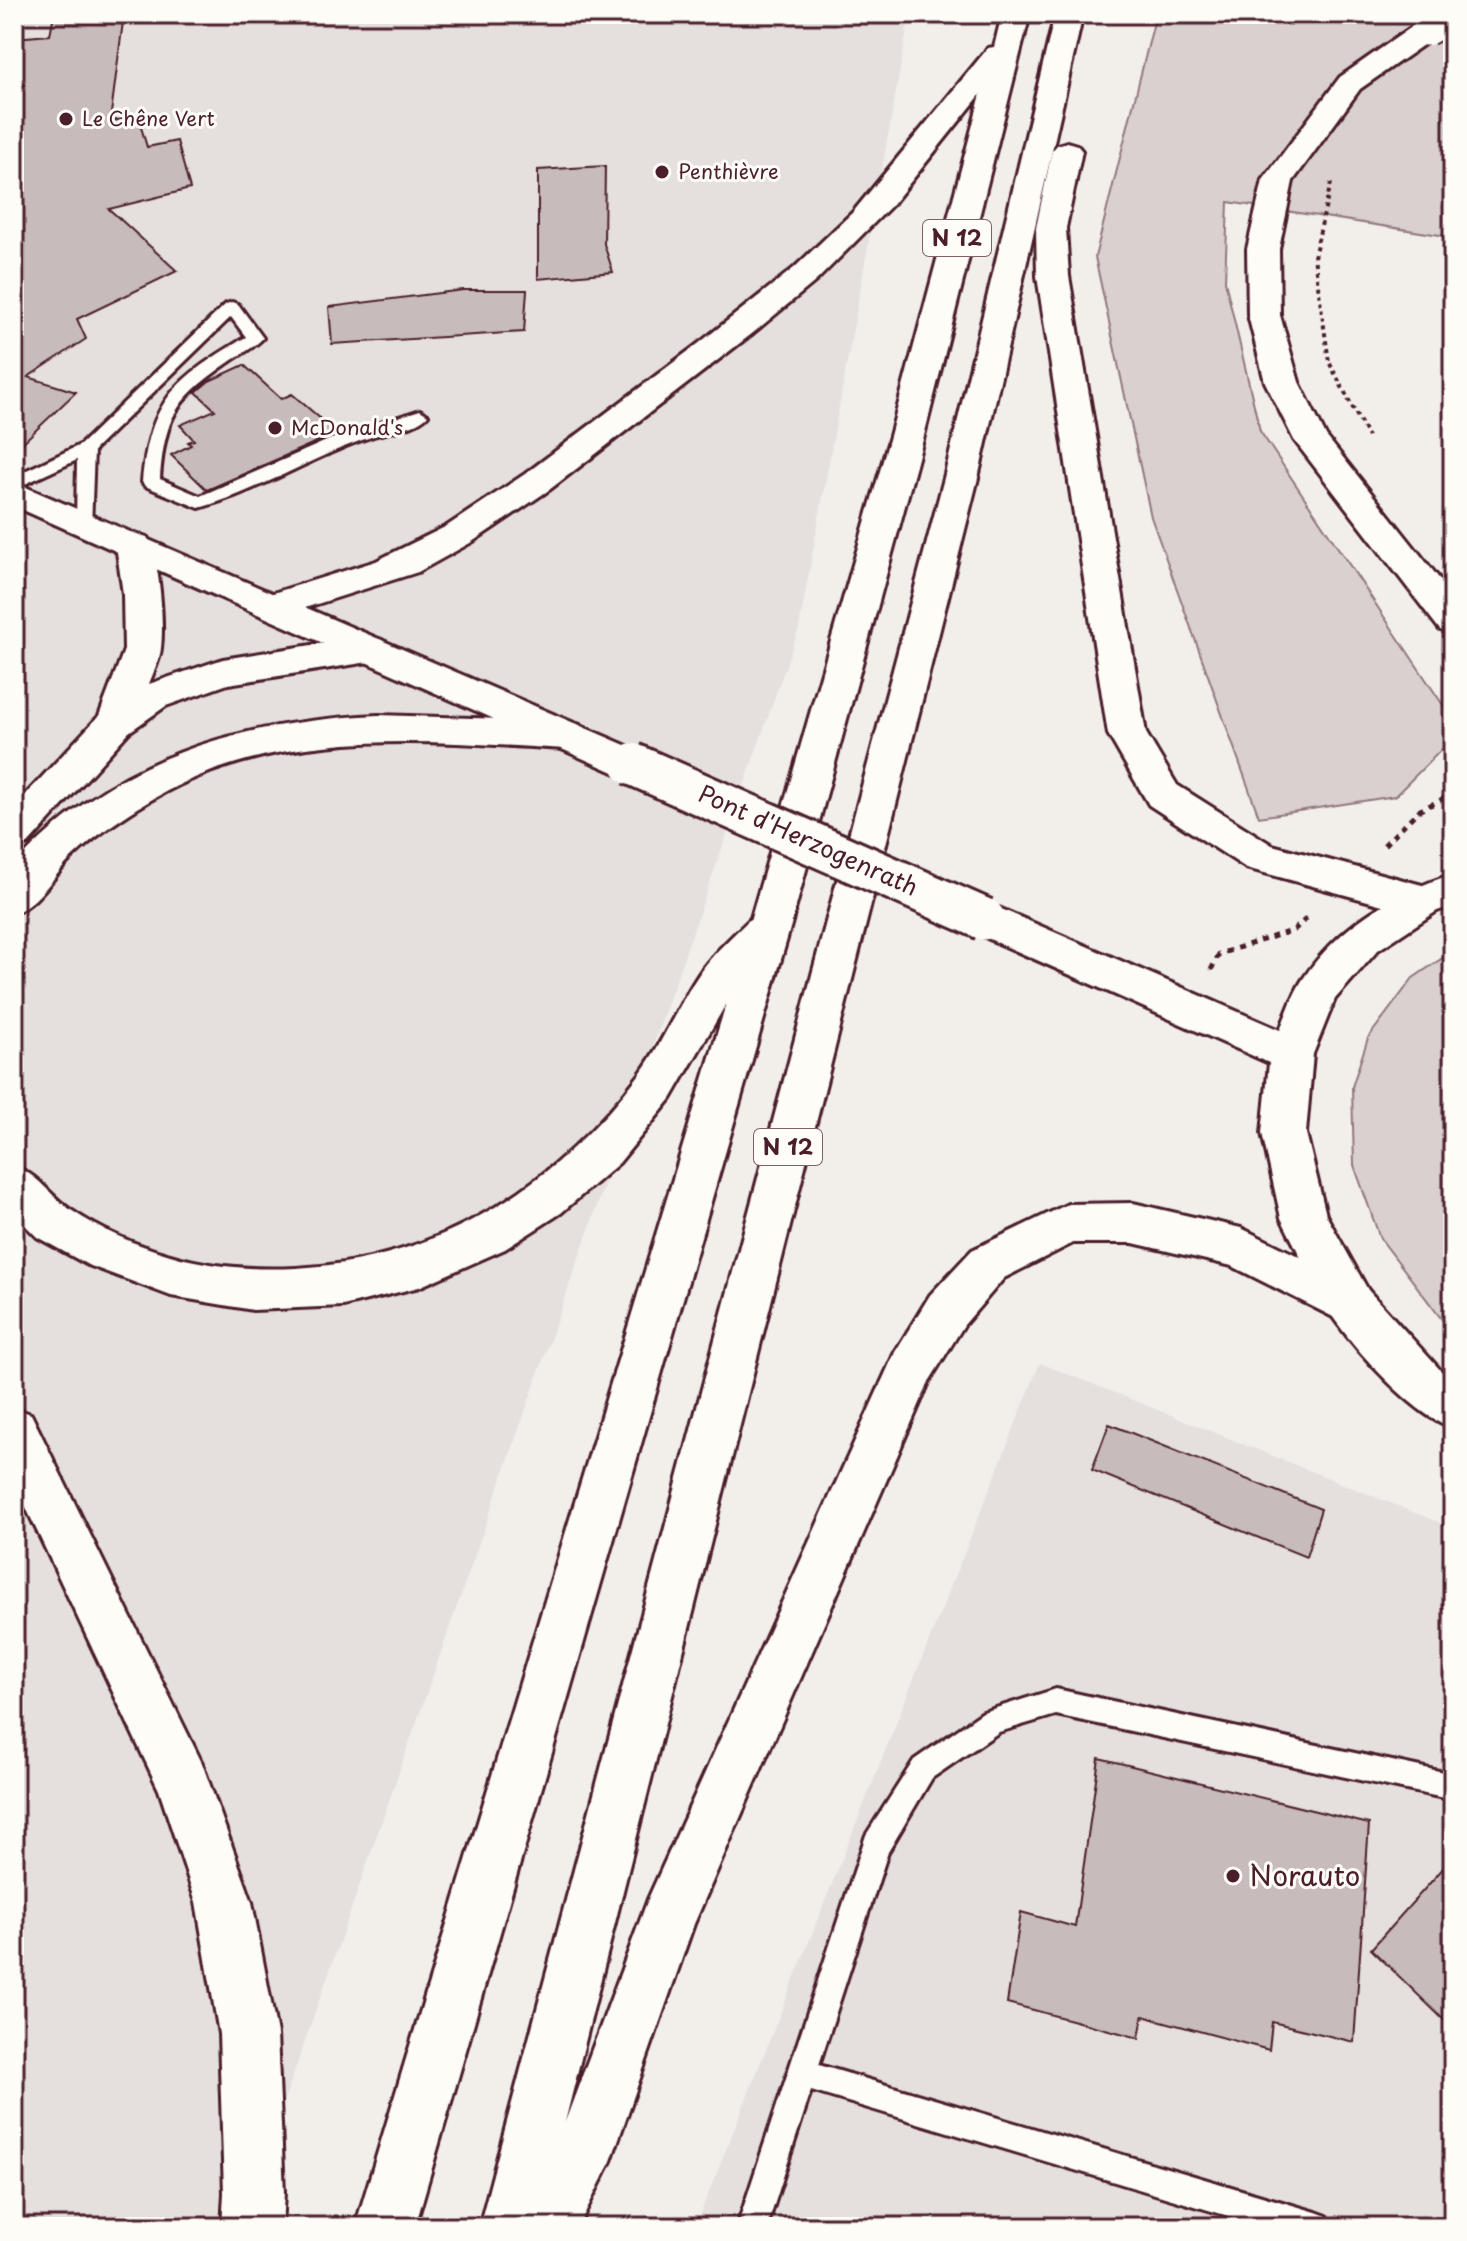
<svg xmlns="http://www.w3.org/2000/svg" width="1467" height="2241" font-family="'Playpen Sans',sans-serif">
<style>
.built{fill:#e5dfdd}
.green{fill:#d9d0cf;stroke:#92787d;stroke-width:2}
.building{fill:#c8bbbb;stroke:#4a1f2b;stroke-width:2}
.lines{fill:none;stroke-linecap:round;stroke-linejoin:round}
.service-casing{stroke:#4a1f2b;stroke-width:6}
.tertiary-casing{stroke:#4a1f2b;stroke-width:6}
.trunk-casing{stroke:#4a1f2b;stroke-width:6}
.path-far1{stroke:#4a1f2b;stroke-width:4;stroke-dasharray:4 4;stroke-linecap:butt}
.path{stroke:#4a1f2b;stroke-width:5;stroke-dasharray:6 6;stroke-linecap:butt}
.service{fill:#fdfcf7;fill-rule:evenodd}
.tertiary{fill:#fdfcf7;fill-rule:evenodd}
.trunk{fill:#fdfcf7;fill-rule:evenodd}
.tertiary-bridge-far1-casing{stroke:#4a1f2b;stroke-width:35;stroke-linecap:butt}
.tertiary-bridge-casing{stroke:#4a1f2b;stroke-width:47;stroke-linecap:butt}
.tertiary-bridge-far1{stroke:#fdfcf7;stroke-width:31}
.tertiary-bridge{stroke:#fdfcf7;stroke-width:41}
.poi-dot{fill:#4a1f2b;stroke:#fdfcf7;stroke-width:3}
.labels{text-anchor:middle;stroke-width:6;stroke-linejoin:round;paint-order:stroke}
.far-poi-label{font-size:20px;fill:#4a1f2b;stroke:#fdfcf7;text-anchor:start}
.shield{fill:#fdfcf7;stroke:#806168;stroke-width:2}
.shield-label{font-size:22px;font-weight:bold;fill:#4a1f2b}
.street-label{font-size:24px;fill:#4a1f2b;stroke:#fdfcf7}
.near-poi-label{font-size:28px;fill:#4a1f2b;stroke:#fdfcf7;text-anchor:start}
</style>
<rect width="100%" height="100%" fill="#f2efeb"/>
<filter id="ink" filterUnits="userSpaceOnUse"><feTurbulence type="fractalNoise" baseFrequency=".0125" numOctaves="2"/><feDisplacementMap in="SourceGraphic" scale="16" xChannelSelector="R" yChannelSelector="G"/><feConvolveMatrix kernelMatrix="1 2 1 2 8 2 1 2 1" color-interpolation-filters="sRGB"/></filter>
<g filter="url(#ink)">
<!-- built -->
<g class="built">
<polygon points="14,14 910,14 799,628 240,2227 14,2227"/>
<polygon points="1040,1363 1453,1528 1453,2227 695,2227"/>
</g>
<!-- green -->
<g class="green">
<polygon points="1156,14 1453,14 1453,237 1228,202 1225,281 1260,431 1453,720 1453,738 1395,796 1259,817 1151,517 1095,257"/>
<polygon points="1453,951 1453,1334 1380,1238 1354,1165 1352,1087 1368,1038 1413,978"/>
</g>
<!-- building -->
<g class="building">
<polygon points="54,14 124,14 110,121 138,117 147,147 177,141 190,189 109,209 177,271 77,319 86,339 28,377 76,392 14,451 14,38 50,35"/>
<polygon points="605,166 604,244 613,272 538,279 538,170"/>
<polygon points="463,290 527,290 524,332 332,344 329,307"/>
<polygon points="244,365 281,399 292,394 337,433 207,490 171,455 191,445 188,442 194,440 180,425 215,410 196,392 209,381"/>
<polygon points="1109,1424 1321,1509 1306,1557 1092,1470"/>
<polygon points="1099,1758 1369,1824 1354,2042 1272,2022 1269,2050 1143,2016 1139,2038 1007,2003 1021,1912 1075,1927"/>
<polygon points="1453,1857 1453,2029 1371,1949"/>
</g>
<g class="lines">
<defs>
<g id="service">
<path d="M 232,302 L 238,304 L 263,338 C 254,348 239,355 228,363 C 176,399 165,416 160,479 L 200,496 L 331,439 L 420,410 L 428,415 C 417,427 393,431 377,435 C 316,454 261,491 199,508 L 145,486 L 142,482 C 150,398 176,379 246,337 L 231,317 L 94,450 L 91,527 L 79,527 L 76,523 L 77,460 L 14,489 L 14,476 L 80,445 L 226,304 Z"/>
<polygon points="1056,1689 1453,1774 1453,1800 1056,1715 999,1732 932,1778 888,1852 819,2065 1316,2212 1327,2216 1331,2227 1265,2227 811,2091 767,2227 737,2227 866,1835 914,1760 983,1712"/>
</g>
<g id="tertiary">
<polygon points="1426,22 1436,24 1440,30 1436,36 1360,89 1293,181 1279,249 1280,315 1299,382 1326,436 1453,596 1453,634 1440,630 1294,440 1265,382 1248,315 1247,249 1263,180 1340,77 1416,24"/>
<polygon points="14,482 646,754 651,764 646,774 632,778 618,774 14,506"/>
<path d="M 1453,874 L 1453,906 L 1437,911 L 1378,950 L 1335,999 L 1313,1054 L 1306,1133 L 1326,1215 L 1368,1290 L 1443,1373 L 1453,1380 L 1453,1429 C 1413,1414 1360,1355 1335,1320 C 1316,1294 1303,1260 1288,1232 L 1281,1218 L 1262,1133 L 1269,1063 L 969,930 L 963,919 L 969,908 L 984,903 L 999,908 L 1280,1030 C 1287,1013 1293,994 1303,979 C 1338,926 1394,893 1453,874 Z"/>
</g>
<g id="trunk">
<path d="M 1002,14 L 1030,14 L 924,436 L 791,925 L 415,2227 L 355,2227 L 726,1004 L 671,1099 L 619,1163 L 561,1213 L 505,1249 L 419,1287 L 343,1306 L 253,1310 L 171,1296 L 88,1265 L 37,1237 L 14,1214 L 14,1166 C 39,1175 50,1196 71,1210 C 100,1230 136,1245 170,1255 C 210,1267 255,1270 296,1268 C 439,1261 553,1187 639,1075 C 663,1043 678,1004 701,971 C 714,952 735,934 751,918 L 890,436 L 981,94 L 892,205 L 816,281 L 753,333 L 549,490 L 472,542 L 418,572 L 273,618 L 260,615 L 255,606 L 260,597 L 376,561 L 447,526 L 525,474 L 698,344 L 794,268 L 853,212 L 988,48 L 994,47 Z"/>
<polygon points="1055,14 1083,14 978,478 565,2122 648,1899 895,1352 930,1295 972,1250 1068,1204 1133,1203 1241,1228 1368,1290 1374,1305 1368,1320 1351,1326 1232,1266 1133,1243 1073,1243 1004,1278 964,1325 930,1380 694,1924 611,2161 578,2227 479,2227 944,478"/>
<polygon points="1067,142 1077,145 1082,151 1066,228 1069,276 1146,733 1177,785 1272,845 1437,889 1443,900 1437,911 1423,916 1246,868 1149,805 1108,734 1037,276 1036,228 1052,151 1057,145"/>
<path d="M 134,533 L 147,537 C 160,558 164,623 161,648 C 160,660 153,673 149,684 L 223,659 L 369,636 L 382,640 L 388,649 L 382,658 L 369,662 L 228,684 L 166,706 L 129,732 L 28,844 L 14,848 L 14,807 L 99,716 L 124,650 L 123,594 L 116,545 L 121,537 Z"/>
<path d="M 378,715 L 566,721 L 580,725 L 585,735 L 580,745 L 566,749 C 421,741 266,724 138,808 C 116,822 94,837 75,855 C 55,873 38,905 14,913 L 16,864 C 114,757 238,722 378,715 Z"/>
<polygon points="14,1408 31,1414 202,1763 252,1902 277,2034 284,2193 282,2227 222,2227 224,2193 219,2034 196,1902 159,1790 14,1482"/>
</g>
</defs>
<!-- service casing -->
<use href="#service" class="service-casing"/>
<!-- tertiary casing -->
<use href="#tertiary" class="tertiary-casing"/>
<!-- trunk casing -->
<use href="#trunk" class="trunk-casing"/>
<!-- path-far1 -->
<polyline class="path-far1" points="1331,183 1314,257 1329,362 1368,437"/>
<!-- path -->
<g class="path">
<polyline points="1384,845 1418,811 1453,794"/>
<polyline points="1211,970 1219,954 1294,930 1310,915"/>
</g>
<!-- service -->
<use href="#service" class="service"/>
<!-- tertiary -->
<use href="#tertiary" class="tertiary"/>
<!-- trunk -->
<use href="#trunk" class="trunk"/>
<defs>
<polyline id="tertiary-bridge-far1" points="1426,30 1453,15"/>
<polyline id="tertiary-bridge" points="632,764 984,919"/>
</defs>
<!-- tertiary-bridge-far1 casing -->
<use href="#tertiary-bridge-far1" class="tertiary-bridge-far1-casing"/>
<!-- tertiary-bridge casing -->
<use href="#tertiary-bridge" class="tertiary-bridge-casing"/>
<!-- tertiary-bridge-far1 -->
<use href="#tertiary-bridge-far1" class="tertiary-bridge-far1"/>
<!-- tertiary-bridge -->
<use href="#tertiary-bridge" class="tertiary-bridge"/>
</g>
</g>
<!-- markers -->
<g class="poi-dot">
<circle cx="66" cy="119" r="8"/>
<circle cx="662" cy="172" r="8"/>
<circle cx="275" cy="428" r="8"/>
<circle cx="1233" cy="1876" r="8"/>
</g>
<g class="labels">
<!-- far-poi labels -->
<g class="far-poi-label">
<text x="82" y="126">Le Chêne Vert</text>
<text x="678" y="179">Penthièvre</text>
<text x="291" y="435">McDonald's</text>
</g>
<!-- shield labels -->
<g class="shield">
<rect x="923" y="220" width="68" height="36" rx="6"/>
<rect x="754" y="1129" width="68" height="36" rx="6"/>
</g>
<g class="shield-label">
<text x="957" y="246">N 12</text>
<text x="788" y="1155">N 12</text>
</g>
<!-- street labels -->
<g class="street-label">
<text transform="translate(808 841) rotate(24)" y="8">Pont d'Herzogenrath</text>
</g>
<!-- near-poi labels -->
<g class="near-poi-label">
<text x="1249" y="1886">Norauto</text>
</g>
</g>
<!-- margin -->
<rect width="1467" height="2241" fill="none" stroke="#fdfcf7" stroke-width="48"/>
<rect x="24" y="24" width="1419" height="2193" fill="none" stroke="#4a1f2b" stroke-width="3" filter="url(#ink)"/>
</svg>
